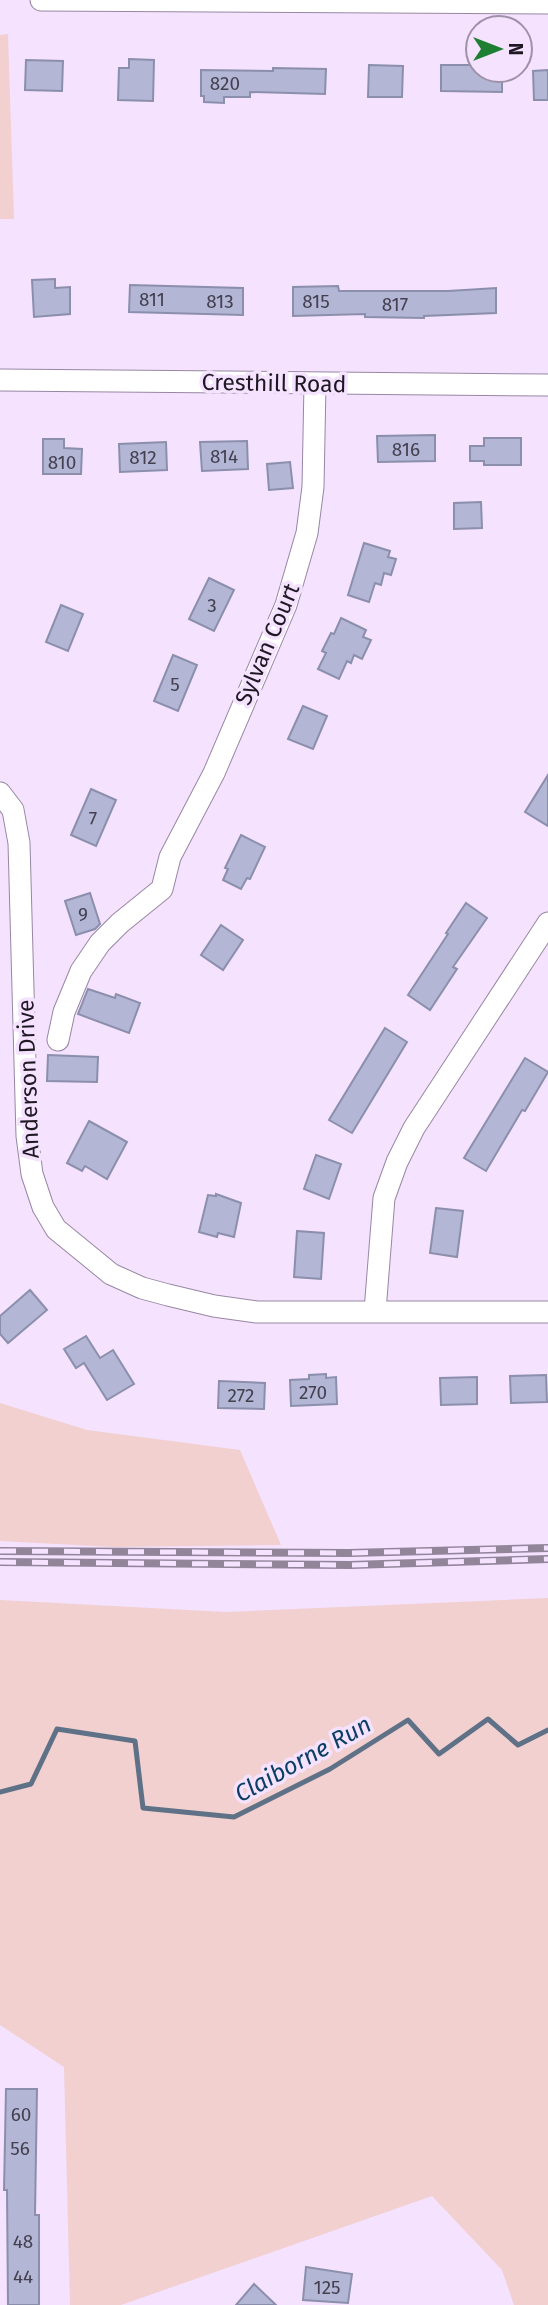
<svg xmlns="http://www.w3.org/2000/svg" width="548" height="2305" font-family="'Fira Sans',sans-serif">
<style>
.green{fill:#f1d0cf}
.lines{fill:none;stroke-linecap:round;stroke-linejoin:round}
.stream{stroke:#5e7187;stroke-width:5}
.building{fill:#b3b6d5;stroke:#8b8fac;stroke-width:2}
.minor-casing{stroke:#9887a2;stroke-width:23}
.minor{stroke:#fff;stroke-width:21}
.rail-casing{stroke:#92859a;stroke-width:8}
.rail{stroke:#f4e2ff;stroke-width:5;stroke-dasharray:16;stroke-linecap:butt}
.labels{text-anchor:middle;stroke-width:7;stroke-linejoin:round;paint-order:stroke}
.number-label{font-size:19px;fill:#444050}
.street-label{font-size:23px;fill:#1f1823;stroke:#f4e2ff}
.water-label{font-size:24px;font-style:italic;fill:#0c3e63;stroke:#f4e2ff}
</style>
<rect width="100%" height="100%" fill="#f4e2ff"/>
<!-- green -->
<g class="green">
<polygon points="8,34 14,219 0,219 0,35"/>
<polygon points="0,1403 87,1430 240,1450 281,1545 113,1547 0,1541"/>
<polygon points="548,1598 548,2305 514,2305 502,2270 432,2196 121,2305 70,2305 64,2067 0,2025 0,1600 226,1612"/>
</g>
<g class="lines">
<!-- stream -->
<polyline class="stream" points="0,1792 31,1784 57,1729 135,1741 143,1808 234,1817 330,1769 408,1720 439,1754 488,1719 518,1745 548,1730"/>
</g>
<!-- building -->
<g class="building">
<polygon points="129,59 154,60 153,101 118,100 119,68 129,68"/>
<polygon points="26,60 63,61 62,91 25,90"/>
<polygon points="369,65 403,66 402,97 368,97"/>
<polygon points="441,65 478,65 478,70 502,70 502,92 441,91"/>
<polygon points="273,68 326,69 325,94 250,92 250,97 224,97 224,103 204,102 204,96 201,96 201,70 273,71"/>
<polygon points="548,70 548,100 534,100 533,71"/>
<polygon points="55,279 55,288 70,287 70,314 34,317 32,280"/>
<polygon points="130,285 243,288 243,315 129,312"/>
<polygon points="338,286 339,291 448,291 496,288 496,313 424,316 424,318 365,317 365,314 293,316 293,287"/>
<polygon points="435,435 435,461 378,462 377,436"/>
<polygon points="484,438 521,438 521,465 484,465 484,461 470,461 470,446 484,446"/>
<polygon points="43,439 64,439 64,448 82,449 81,474 43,474"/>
<polygon points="247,441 248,469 202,471 200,442"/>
<polygon points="166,442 167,470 120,472 119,444"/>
<polygon points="290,462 293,488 269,490 267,464"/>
<polygon points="481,502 482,528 454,529 454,503"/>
<polygon points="364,543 390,551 388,557 396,559 391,575 384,573 381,585 375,583 369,602 348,595"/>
<polygon points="209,578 234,590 214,631 189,619"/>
<polygon points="61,605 83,614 68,651 46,642"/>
<polygon points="341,618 366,630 363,637 371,640 362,659 354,655 351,663 347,661 339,679 318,669 326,653 322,651 331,633 334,634"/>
<polygon points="173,655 197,665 178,711 154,701"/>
<polygon points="303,706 327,716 313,749 288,739"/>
<polygon points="548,775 548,826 525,812"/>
<polygon points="91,789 116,800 96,846 71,835"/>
<polygon points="241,835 265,847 250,879 247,878 241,889 223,880 228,869 225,868"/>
<polygon points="90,893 100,924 95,929 76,935 65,901"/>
<polygon points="466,903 487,918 453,967 457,969 430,1010 408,995 448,934 446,933"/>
<polygon points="221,925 243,940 223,970 201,955"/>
<polygon points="88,989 115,998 116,994 140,1003 129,1033 78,1014"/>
<polygon points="385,1028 407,1042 352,1133 329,1120"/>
<polygon points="48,1055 98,1057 97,1082 47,1081"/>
<polygon points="525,1058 548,1072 525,1111 522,1110 486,1171 464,1158"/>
<polygon points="89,1121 127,1142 107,1179 85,1166 82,1171 67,1163"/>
<polygon points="316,1155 341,1164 329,1199 304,1189"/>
<polygon points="216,1194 241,1203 234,1237 218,1233 217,1237 199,1232 208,1195 216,1196"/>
<polygon points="436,1208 463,1211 457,1257 430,1253"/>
<polygon points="297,1231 324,1233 321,1279 294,1277"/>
<polygon points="30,1290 47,1310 8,1343 0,1334 0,1316"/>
<polygon points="86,1336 100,1358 113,1350 134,1384 107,1400 84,1363 76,1368 64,1349"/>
<polygon points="326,1374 326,1378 336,1377 337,1404 291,1406 290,1380 309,1379 309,1375"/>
<polygon points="546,1375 547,1402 511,1403 510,1376"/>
<polygon points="477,1377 477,1404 441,1405 440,1378"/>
<polygon points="219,1381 265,1383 264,1409 218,1408"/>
<polygon points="6,2089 37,2089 35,2215 39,2215 39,2305 8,2305 7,2190 4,2190"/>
<polygon points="306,2267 352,2274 348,2303 303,2300"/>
<polygon points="254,2284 276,2305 236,2305"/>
</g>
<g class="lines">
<defs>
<g id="minor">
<polyline points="41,0 548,3"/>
<polyline points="0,380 548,385"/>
<polyline points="0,793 13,810 19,843 27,1136 32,1174 43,1207 56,1229 111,1274 142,1288 168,1295 214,1306 257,1312 548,1312"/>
<polyline points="58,1040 64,1012 81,971 100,943 120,923 162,889 170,857 214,773 286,605 307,533 313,487 315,384"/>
<polyline points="375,1311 384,1198 397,1162 414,1128 548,923"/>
</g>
</defs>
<!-- minor casing -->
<use href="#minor" class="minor-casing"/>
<!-- minor -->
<use href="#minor" class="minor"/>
<defs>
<g id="rail">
<polyline points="0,1551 349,1553 548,1548"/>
<polyline points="0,1562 350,1565 548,1559"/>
</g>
</defs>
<!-- rail casing -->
<use href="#rail" class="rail-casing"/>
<!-- rail -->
<use href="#rail" class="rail"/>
</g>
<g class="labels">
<!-- number labels -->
<g class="number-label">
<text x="225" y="90">820</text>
<text x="152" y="306">811</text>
<text x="220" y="308">813</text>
<text x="316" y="308">815</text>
<text x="395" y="311">817</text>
<text x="406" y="456">816</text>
<text x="224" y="463">814</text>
<text x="143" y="464">812</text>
<text x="62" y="469">810</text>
<text x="212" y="612">3</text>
<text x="175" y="691">5</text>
<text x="93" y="825">7</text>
<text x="83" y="921">9</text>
<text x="313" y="1399">270</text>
<text x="241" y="1402">272</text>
<text x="21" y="2121">60</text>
<text x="20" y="2155">56</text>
<text x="23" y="2248">48</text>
<text x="23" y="2283">44</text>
<text x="327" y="2294">125</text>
</g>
<!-- street labels -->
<g class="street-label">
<text transform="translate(274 383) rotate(1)" y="8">Cresthill Road</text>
<text transform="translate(267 644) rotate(-67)" y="8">Sylvan Court</text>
<text transform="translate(28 1079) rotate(-92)" y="8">Anderson Drive</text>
</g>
<!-- water labels -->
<g class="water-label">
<text transform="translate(303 1759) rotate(-29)" y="8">Claiborne Run</text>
</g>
</g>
<!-- north arrow -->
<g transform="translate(499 49) rotate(90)"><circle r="33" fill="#f4e2ff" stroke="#9f91a7" stroke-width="2"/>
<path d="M0-5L12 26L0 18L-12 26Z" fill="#1e7f32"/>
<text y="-10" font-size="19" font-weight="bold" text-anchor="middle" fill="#1f1823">N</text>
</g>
</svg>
